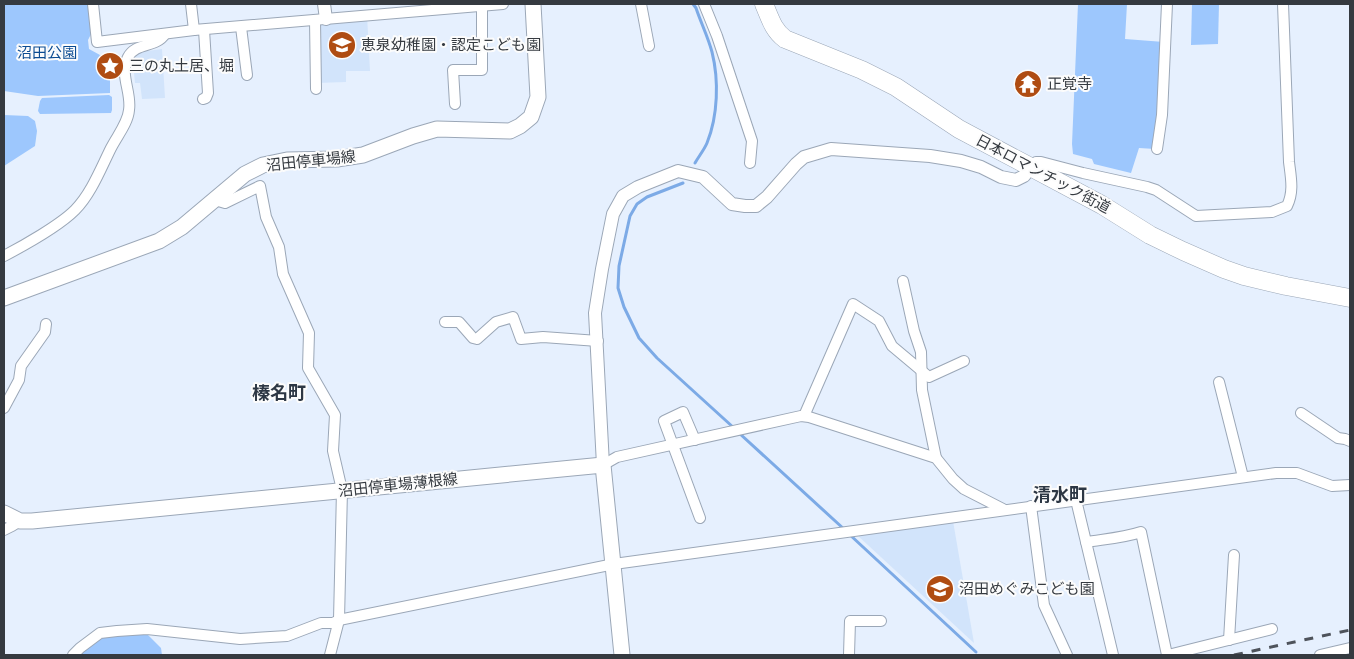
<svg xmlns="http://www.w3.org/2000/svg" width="1354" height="659" font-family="'Varela Round','Noto Sans JP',sans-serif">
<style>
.built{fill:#d2e4fb}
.green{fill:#9dc7fd}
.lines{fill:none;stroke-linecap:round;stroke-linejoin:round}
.stream{stroke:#7caae6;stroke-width:3}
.minor-casing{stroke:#9ba7b7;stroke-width:12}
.tertiary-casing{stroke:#9ba7b7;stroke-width:14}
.secondary-casing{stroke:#9ba7b7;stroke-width:17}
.trunk-casing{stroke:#9ba7b7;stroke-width:19}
.minor{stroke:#fff;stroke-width:10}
.tertiary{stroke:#fff;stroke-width:12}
.secondary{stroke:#fff;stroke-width:15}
.trunk{stroke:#fff;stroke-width:18}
.rail{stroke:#4e535b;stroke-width:3;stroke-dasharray:9 9;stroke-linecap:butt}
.labels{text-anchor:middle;stroke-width:4;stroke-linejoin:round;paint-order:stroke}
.poi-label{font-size:15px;fill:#353a40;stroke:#fcfcfc;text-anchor:start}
.park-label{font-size:15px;fill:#0c4c92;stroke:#fcfcfc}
.street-label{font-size:15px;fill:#353a40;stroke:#fcfcfc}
.quarter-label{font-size:18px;font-weight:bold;fill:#2d3744;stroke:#fcfcfc}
</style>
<rect width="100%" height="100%" fill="#e6f0fe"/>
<!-- built -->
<g class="built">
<polygon points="367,15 370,71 346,71 346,82 316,83 315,20"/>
<polygon points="162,49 165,98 142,99 140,83 135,83 132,53"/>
<polygon points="953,521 974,643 856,534"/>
</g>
<!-- green -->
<g class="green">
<polygon points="4,4 91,4 93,30 88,40 89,49 100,55 116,55 116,77 110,77 110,93 38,96 4,91"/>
<polygon points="1078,4 1127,4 1125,39 1164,42 1155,149 1139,148 1131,173 1094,164 1092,159 1073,154 1072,144"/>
<polygon points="1192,4 1219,4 1218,44 1191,45"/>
<polygon points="109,95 112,97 112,110 111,113 40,114 38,111 40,101 42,98"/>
<polygon points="4,115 28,116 35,121 37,131 35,146 4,166"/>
<polygon points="146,633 161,648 162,655 76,655 103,637"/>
</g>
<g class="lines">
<!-- stream -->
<g class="stream">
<path d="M 693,4 L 696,8 C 701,23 708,37 712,52 C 719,80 718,116 707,143 C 704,150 699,156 695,163"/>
<polyline points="683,183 647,197 637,204 630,216 619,266 618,288 624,307 639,338 657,358 734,428"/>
<polyline points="739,433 845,530"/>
<polyline points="849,534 976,652"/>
</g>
<defs>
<g id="minor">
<polyline points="93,4 97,42 194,30 503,4"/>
<polyline points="191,4 194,30"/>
<polyline points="641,4 649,46"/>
<polyline points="704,4 717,36 752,141 750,163"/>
<polyline points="315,20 316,89"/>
<polyline points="241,27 247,75"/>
<polyline points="203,99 206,98 208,93 204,30"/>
<polyline points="455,104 453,70 482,70 482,6"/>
<polyline points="1157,149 1162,115 1167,4"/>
<path d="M 1031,167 L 1036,162 L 1041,162 L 1083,173 L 1147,187 L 1156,190 L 1196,216 L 1272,212 L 1287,206 C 1294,192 1291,178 1289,162 L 1283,4"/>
<polyline points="215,200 225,203 260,186 266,217 279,247 283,274 309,333 308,368 335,415 333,451 342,490 339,620 330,655"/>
<path d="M 4,256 C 23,246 60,225 75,210 C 91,194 101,168 111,148 C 117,136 128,123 129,110 C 132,93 119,74 128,57 C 136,42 156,48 165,34"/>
<polyline points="903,281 914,331 921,352 922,390 936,458"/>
<polyline points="445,322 459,322 473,338 477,339 496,322 513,317 521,339 543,337 598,341"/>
<polyline points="1219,382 1243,477"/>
<polyline points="4,408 19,380 21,366 45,332 46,324"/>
<polyline points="1301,413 1338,438 1345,439 1350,441"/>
<polyline points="804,416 853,304 879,321 892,346 929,377 964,361"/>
<polyline points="695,440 683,412 664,421 700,518"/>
<polyline points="603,465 617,457 801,416 809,417 936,458 953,479 964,489 1003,509"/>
<polyline points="1076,500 1113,655"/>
<polyline points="1031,506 1044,605 1067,655"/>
<polyline points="4,530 12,526 20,521"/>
<path d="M 1086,542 C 1105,539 1123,538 1141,532 L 1167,655"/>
<polyline points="1229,640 1234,555"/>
<polyline points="73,655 80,648 100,633 117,631 147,629 240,639 287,636 321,623 333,623 339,620 614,564 1276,473 1297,473 1332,486 1350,485"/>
<polyline points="849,655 850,621 881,621"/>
<polyline points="1168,655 1272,629"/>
<polyline points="1320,655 1350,648"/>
</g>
<g id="tertiary">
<polyline points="324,4 326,19"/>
<polyline points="603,465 595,313 602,269 613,214 623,196 638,187 678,171 703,177 732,204 745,206 756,206 767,197 796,164 804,157 831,149 930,156 961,161 981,167 1001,177 1016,180 1024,176 1031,167"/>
</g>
<g id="secondary">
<polyline points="4,298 159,241 182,227 245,174 263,165 287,160 337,159 363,155 413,136 437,129 510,131 520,126 531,117 538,97 533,4"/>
<polyline points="4,513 20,521 32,521 603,465 622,655"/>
</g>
<path id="trunk" d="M 764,4 C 770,18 773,30 785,39 L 862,70 L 896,87 L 959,129 L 1102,205 L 1150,235 L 1183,251 L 1224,269 L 1244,276 L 1286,286 L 1350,298"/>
</defs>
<!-- minor casing -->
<use href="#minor" class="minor-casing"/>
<!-- tertiary casing -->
<use href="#tertiary" class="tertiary-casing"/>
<!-- secondary casing -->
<use href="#secondary" class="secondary-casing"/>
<!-- trunk casing -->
<use href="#trunk" class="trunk-casing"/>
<!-- minor -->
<use href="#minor" class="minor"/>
<!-- tertiary -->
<use href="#tertiary" class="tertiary"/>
<!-- secondary -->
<use href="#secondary" class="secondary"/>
<!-- trunk -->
<use href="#trunk" class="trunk"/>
<!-- rail -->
<polyline class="rail" points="1234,655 1350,630"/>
</g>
<!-- icons -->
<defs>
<symbol id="school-disc" viewBox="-11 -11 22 22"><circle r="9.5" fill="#af4c12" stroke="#fcfcfc"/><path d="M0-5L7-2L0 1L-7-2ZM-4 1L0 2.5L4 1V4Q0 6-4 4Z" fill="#fff"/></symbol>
<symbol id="sight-disc" viewBox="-11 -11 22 22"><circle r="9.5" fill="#af4c12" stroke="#fcfcfc"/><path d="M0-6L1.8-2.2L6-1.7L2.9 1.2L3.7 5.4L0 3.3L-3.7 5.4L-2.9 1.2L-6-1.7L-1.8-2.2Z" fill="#fff"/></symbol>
<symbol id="temple-disc" viewBox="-11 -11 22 22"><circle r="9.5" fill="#af4c12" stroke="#fcfcfc"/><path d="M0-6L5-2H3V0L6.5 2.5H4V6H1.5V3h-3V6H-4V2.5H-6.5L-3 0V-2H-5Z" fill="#fff"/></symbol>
</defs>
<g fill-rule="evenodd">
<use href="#school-disc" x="326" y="29" width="32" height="32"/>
<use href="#sight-disc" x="94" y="50" width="32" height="32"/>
<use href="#temple-disc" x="1012" y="68" width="32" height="32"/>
<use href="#school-disc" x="924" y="573" width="32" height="32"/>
</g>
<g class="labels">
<!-- poi labels -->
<g class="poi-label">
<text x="361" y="50">恵泉幼稚園・認定こども園</text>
<text x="129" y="71">三の丸土居、堀</text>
<text x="1047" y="89">正覚寺</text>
<text x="959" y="594">沼田めぐみこども園</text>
</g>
<!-- park labels -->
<g class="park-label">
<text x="47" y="58">沼田公園</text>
</g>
<!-- street labels -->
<g class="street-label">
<text transform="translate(311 161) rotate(-6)" y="5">沼田停車場線</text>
<text transform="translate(1043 174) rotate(28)" y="5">日本ロマンチック街道</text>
<text transform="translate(398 485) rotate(-6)" y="5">沼田停車場薄根線</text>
</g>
<!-- quarter labels -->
<g class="quarter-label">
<text x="279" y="399">榛名町</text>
<text x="1060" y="501">清水町</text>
</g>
</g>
<!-- border -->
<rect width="1354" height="659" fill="none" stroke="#353a40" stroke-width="10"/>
</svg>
